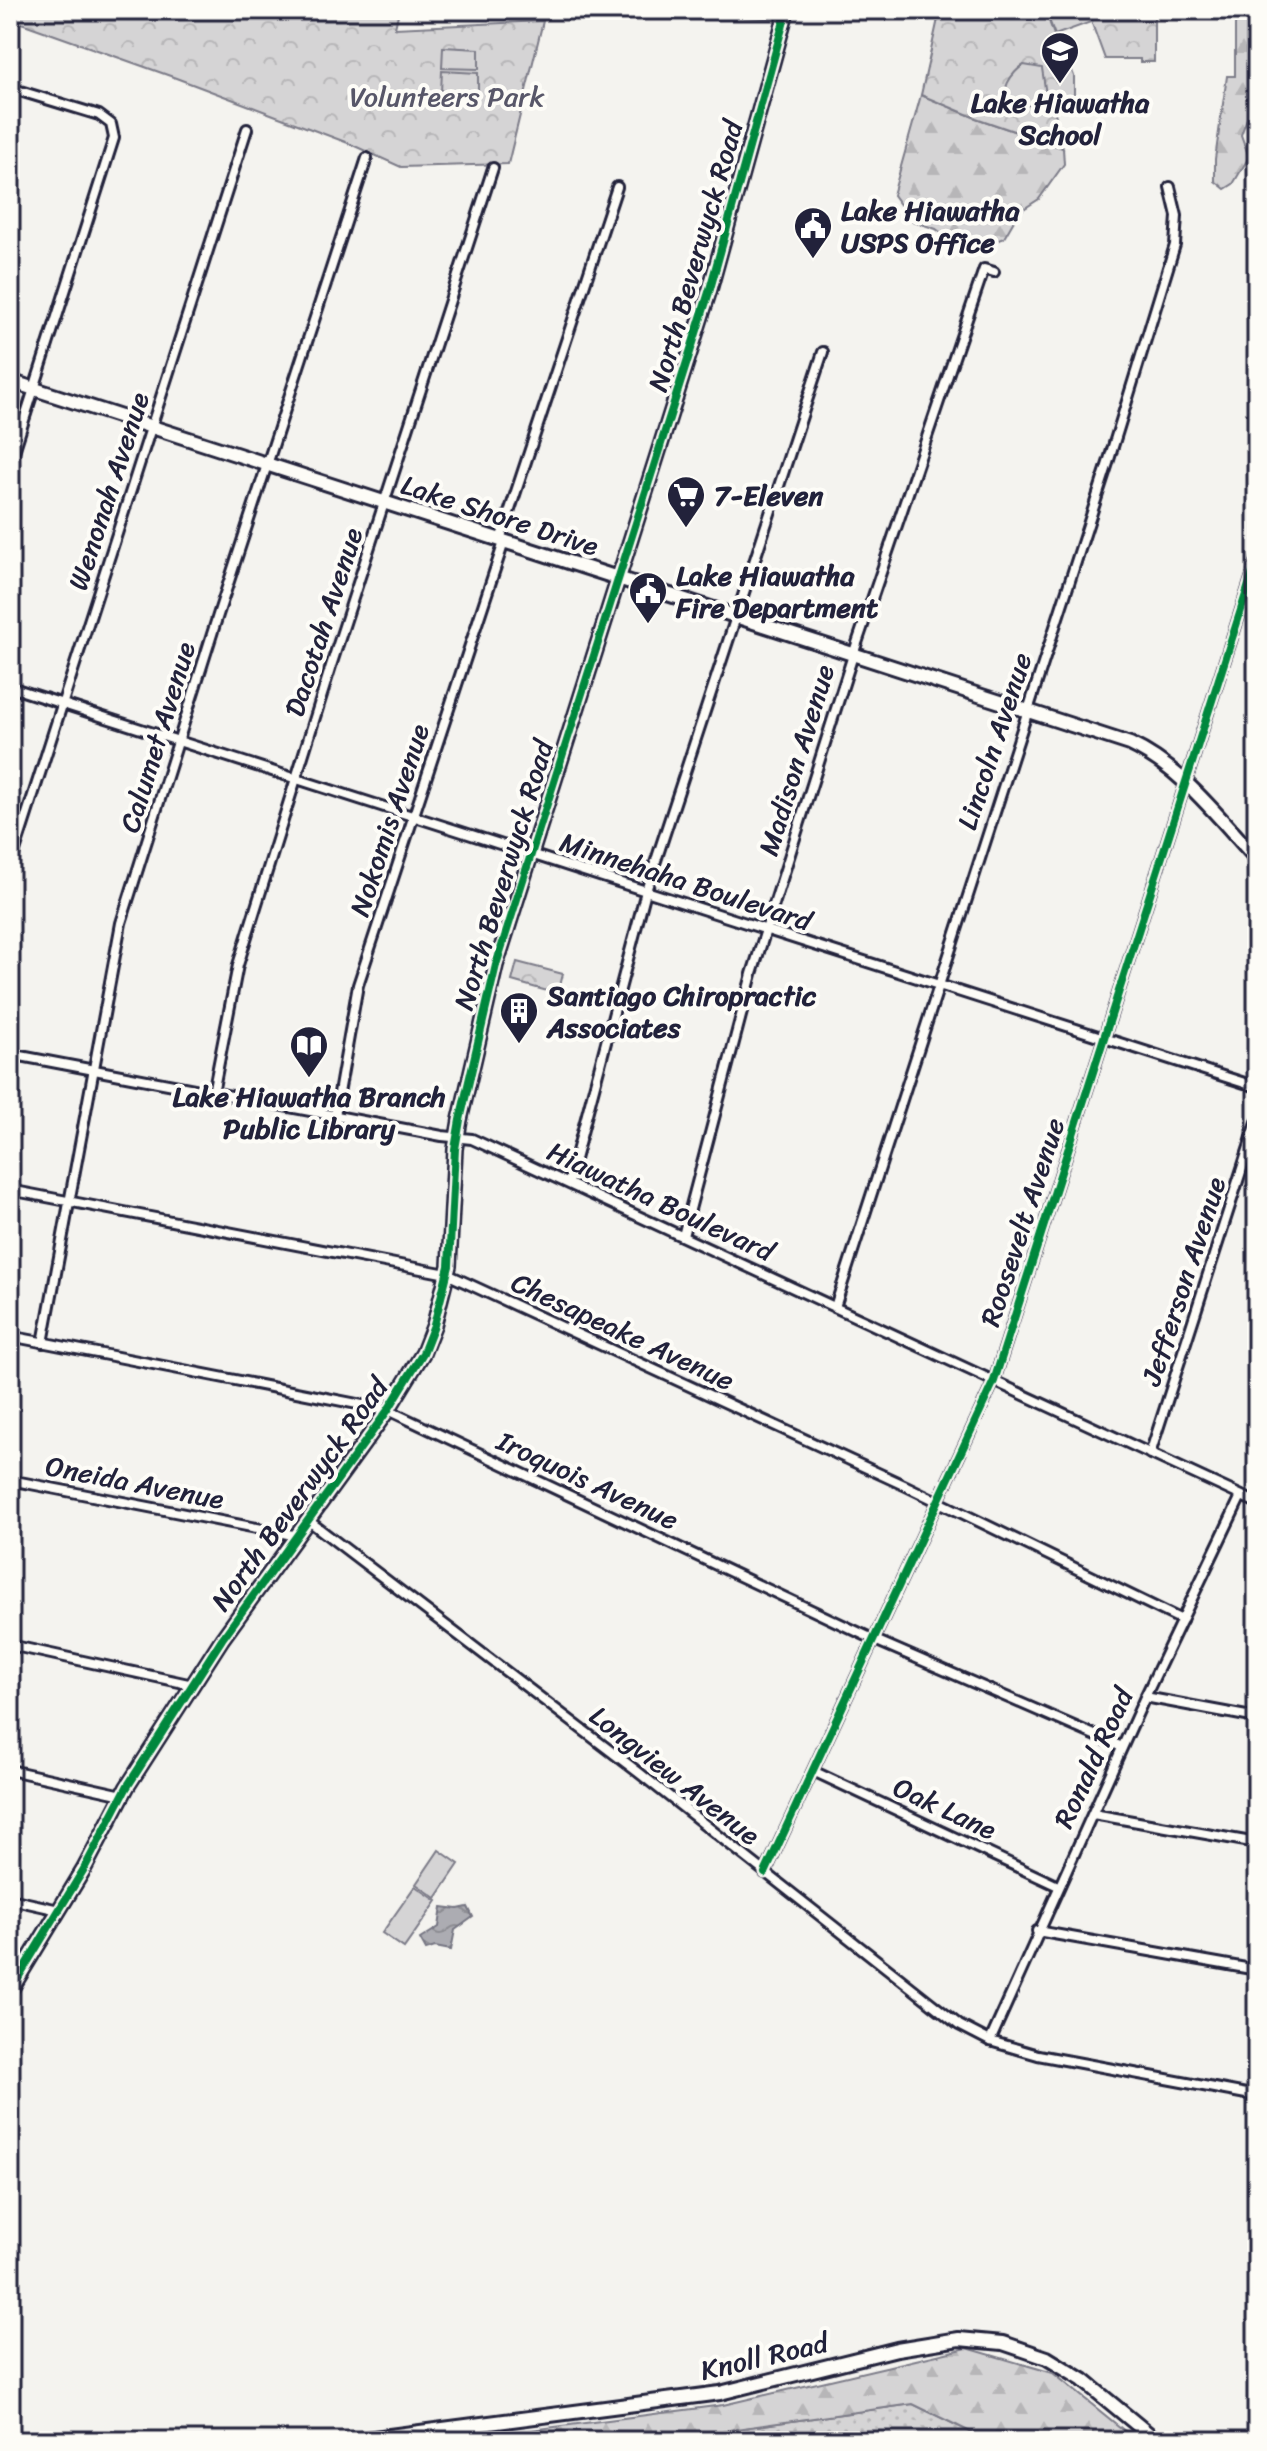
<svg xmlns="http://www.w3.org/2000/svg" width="1267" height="2451" font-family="Sriracha,sans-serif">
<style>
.grass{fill:url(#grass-dots);stroke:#7c7b88;stroke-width:2}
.forest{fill:url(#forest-firs);stroke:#7c7b88;stroke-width:2}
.park{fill:url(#park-crowns);stroke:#7c7b88;stroke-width:2}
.pitch{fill:#d5d4d5;stroke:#7c7b88;stroke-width:2}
.water{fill:url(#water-waves);stroke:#757582;stroke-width:2}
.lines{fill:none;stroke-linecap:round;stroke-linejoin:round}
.street-casing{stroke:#22223b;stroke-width:14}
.secondary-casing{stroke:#22223b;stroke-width:18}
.street{stroke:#fdfcf7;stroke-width:8}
.secondary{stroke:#fdfcf7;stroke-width:12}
.cycleway-casing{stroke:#fdfcf7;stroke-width:13}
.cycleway{stroke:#00873e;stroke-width:8}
.labels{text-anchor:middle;stroke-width:8;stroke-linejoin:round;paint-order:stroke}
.park-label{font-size:28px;fill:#585769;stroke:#fdfcf7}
.poi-label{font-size:28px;font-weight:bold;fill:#22223b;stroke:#fdfcf7;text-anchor:start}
.street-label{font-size:28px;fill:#22223b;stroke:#fdfcf7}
</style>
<defs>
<pattern id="grass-dots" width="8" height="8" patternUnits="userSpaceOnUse" patternTransform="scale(2)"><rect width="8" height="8" fill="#d5d4d5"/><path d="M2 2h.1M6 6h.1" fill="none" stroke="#b7b6b8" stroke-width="1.8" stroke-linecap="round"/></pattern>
<pattern id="forest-firs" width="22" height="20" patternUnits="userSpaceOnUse" patternTransform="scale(2)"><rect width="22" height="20" fill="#d5d4d5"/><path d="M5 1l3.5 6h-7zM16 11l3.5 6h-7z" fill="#b7b6b8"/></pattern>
<pattern id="park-crowns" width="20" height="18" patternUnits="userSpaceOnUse" patternTransform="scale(2)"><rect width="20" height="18" fill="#d5d4d5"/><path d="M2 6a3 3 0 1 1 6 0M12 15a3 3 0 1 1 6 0" fill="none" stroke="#b7b6b8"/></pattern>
<pattern id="water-waves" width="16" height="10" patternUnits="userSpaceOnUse" patternTransform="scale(2)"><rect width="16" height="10" fill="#acacb2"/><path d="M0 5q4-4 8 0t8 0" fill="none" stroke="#8c8c92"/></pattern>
</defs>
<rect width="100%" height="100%" fill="#f4f3ef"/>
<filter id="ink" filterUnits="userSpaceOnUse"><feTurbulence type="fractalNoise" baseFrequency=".0125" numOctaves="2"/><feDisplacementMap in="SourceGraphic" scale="16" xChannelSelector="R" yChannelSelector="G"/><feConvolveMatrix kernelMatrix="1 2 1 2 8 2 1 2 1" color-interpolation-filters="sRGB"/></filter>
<g filter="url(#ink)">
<!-- grass -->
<polygon class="grass" points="913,2404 989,2441 650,2441"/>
<!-- forest -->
<g class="forest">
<polygon points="1239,10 1257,10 1257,82 1246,93 1249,113 1241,135 1249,157 1233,184 1225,189 1215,181 1215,159 1227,76 1235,76 1235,25"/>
<polygon points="921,95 976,118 1063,148 1064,164 1039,199 1019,212 1004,238 966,252 936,229 912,221 893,195"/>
<polygon points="967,2348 1053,2373 1137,2441 989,2441 913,2404 650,2441 448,2441 723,2405"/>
</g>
<!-- park -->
<g class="park">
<polygon points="10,10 399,10 395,28 543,21 508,164 401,167 348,143 176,78 10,19"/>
<polygon points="940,10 1068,10 1048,18 1054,35 1057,34 1074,76 1074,107 1054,108 1063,148 976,118 921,95"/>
<polygon points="1087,10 1154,10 1154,62 1140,62 1140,59 1105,59"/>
<polygon points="517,962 563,974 558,994 512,981"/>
</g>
<!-- pitch -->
<g class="pitch">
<polygon points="1068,10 1087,10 1091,22 1055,35 1048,17"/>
<polygon points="443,47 479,49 479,69 442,68"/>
<path d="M 1024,65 L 1042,68 L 1046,95 L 1049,98 L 1047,105 C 1038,104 1021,107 1014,103 C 995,94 1013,71 1024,65 Z"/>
<polygon points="442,71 478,73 478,94 441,92"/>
<polygon points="439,1850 459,1864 436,1898 416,1884"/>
<polygon points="415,1886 437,1901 404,1948 382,1933"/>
</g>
<!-- water -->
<polygon class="water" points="442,1907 458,1909 468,1907 473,1917 455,1930 451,1950 435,1947 426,1950 420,1939 439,1927"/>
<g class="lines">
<defs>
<g id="street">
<polyline points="701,10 786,12"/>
<polyline points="10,88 99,115 111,124 114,138 10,464"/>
<polyline points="500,540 617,187"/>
<polyline points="10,687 1257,1087"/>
<polyline points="10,867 247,129"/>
<polyline points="10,1054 442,1136 472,1139 1257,1503"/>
<polyline points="213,1093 238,965 331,666 493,168"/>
<polyline points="335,1116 358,985 504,542"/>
<polyline points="569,1182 646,891 823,352"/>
<polyline points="10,1190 447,1274 906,1486 1182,1620"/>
<polyline points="683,1236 752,974 853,655 984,269 994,272"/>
<polyline points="835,1307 1108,463 1175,245 1177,216 1170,187"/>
<polyline points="10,1336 388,1410 875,1640 1122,1747"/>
<polyline points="43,1343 121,923 218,615 367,158"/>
<polyline points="1150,1454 1257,1122"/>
<polyline points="10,1480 298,1536"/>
<polyline points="309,1521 638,1772 959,2025 990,2041 1038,2055 1257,2096"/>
<polyline points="10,1645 193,1685"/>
<polyline points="1145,1697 1257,1718"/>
<polyline points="10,1770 123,1795"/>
<polyline points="813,1771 1058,1886"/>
<polyline points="1093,1814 1257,1843"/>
<polyline points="765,1873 994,1381 1257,560"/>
<polyline points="10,1899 59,1910"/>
<polyline points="1037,1931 1257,1970"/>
<polyline points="990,2041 1145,1697 1241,1496"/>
</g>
<g id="secondary">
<path d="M 10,381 L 1130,744 C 1182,768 1218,817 1257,859"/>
<polyline points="10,1991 84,1869 127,1787 222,1639 388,1410 423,1353 434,1325 449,1266 455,1149 460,1120 496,965 710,289 787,10"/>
<polyline points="351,2441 720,2393 897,2349 959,2339 1003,2343 1047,2358 1083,2380 1157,2441"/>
</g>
</defs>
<!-- street casing -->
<use href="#street" class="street-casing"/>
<!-- secondary casing -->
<use href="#secondary" class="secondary-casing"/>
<!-- street -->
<use href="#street" class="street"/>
<!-- secondary -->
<use href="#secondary" class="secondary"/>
<defs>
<g id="cycleway">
<polyline points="765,1873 994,1381 1257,560"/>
<polyline points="10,1991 84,1869 127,1787 222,1639 388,1410 423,1353 434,1325 449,1266 455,1149 460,1120 496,965 710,289 787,10"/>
</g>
</defs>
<!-- cycleway casing -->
<use href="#cycleway" class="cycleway-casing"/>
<!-- cycleway -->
<use href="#cycleway" class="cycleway"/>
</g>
</g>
<!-- icons -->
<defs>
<symbol id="school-pin" viewBox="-11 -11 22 30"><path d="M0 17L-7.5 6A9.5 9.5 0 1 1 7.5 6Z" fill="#22223b" stroke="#fdfcf7"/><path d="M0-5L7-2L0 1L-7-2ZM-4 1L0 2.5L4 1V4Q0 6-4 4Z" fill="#fff"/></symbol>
<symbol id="civic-pin" viewBox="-11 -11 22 30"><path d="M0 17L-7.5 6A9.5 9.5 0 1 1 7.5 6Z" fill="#22223b" stroke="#fdfcf7"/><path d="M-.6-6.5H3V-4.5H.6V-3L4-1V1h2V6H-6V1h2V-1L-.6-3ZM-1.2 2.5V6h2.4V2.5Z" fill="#fff"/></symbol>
<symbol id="supermarket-pin" viewBox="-11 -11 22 30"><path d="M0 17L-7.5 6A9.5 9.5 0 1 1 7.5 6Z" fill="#22223b" stroke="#fdfcf7"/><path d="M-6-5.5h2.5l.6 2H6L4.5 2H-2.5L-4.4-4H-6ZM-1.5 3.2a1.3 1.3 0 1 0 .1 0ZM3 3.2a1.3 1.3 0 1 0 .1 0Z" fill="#fff"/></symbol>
<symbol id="building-pin" viewBox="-11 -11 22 30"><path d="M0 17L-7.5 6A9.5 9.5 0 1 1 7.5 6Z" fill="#22223b" stroke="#fdfcf7"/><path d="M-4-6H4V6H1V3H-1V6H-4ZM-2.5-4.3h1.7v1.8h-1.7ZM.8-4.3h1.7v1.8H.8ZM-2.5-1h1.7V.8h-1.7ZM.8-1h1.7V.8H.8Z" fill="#fff"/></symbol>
<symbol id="library-pin" viewBox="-11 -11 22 30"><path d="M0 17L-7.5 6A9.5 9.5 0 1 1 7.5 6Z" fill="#22223b" stroke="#fdfcf7"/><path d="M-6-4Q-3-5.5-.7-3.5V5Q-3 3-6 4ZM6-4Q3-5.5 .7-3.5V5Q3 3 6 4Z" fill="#fff"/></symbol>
</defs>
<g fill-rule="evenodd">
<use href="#school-pin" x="1038" y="29" width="44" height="60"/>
<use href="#civic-pin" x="791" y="204" width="44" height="60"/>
<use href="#supermarket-pin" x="664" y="473" width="44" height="60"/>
<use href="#civic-pin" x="626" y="569" width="44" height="60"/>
<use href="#building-pin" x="497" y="989" width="44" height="60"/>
<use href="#library-pin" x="287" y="1023" width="44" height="60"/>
</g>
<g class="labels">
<!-- park labels -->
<g class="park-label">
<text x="447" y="106">Volunteers Park</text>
</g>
<!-- poi labels -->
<g class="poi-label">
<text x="1060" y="112" text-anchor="middle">Lake Hiawatha<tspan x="1060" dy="32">School</tspan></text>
<text x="841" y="220">Lake Hiawatha<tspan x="841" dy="32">USPS Office</tspan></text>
<text x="714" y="505">7-Eleven</text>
<text x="676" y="585">Lake Hiawatha<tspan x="676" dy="32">Fire Department</tspan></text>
<text x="547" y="1005">Santiago Chiropractic<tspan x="547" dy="32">Associates</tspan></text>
<text x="309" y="1106" text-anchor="middle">Lake Hiawatha Branch<tspan x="309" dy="32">Public Library</tspan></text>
</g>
<!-- street labels -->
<g class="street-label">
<text transform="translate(695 256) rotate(-74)" y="10">North Beverwyck Road</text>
<text transform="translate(108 491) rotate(-72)" y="10">Wenonah Avenue</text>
<text transform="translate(500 515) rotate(18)" y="10">Lake Shore Drive</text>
<text transform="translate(323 622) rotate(-72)" y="10">Dacotah Avenue</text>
<text transform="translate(157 737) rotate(-73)" y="10">Calumet Avenue</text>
<text transform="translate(994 741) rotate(-72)" y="10">Lincoln Avenue</text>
<text transform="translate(796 760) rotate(-73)" y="10">Madison Avenue</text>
<text transform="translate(389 820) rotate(-72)" y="10">Nokomis Avenue</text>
<text transform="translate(503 875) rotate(-73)" y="10">North Beverwyck Road</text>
<text transform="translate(686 881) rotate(18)" y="10">Minnehaha Boulevard</text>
<text transform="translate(661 1201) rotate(25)" y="10">Hiawatha Boulevard</text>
<text transform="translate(1022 1222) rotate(-72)" y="10">Roosevelt Avenue</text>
<text transform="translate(1183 1281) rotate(-72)" y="10">Jefferson Avenue</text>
<text transform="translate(623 1331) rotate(25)" y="10">Chesapeake Avenue</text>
<text transform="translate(588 1480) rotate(25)" y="10">Iroquois Avenue</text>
<text transform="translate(135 1482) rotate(11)" y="10">Oneida Avenue</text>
<text transform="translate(299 1494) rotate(-54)" y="10">North Beverwyck Road</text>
<text transform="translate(1093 1758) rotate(-65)" y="10">Ronald Road</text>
<text transform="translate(675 1775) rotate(38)" y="10">Longview Avenue</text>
<text transform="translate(945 1808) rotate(25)" y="10">Oak Lane</text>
<text transform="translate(764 2356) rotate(-13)" y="10">Knoll Road</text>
</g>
</g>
<!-- margin -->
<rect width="1267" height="2451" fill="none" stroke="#fdfcf7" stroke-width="40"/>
<rect x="20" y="20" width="1227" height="2411" fill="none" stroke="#22223b" stroke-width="3" filter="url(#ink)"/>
</svg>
